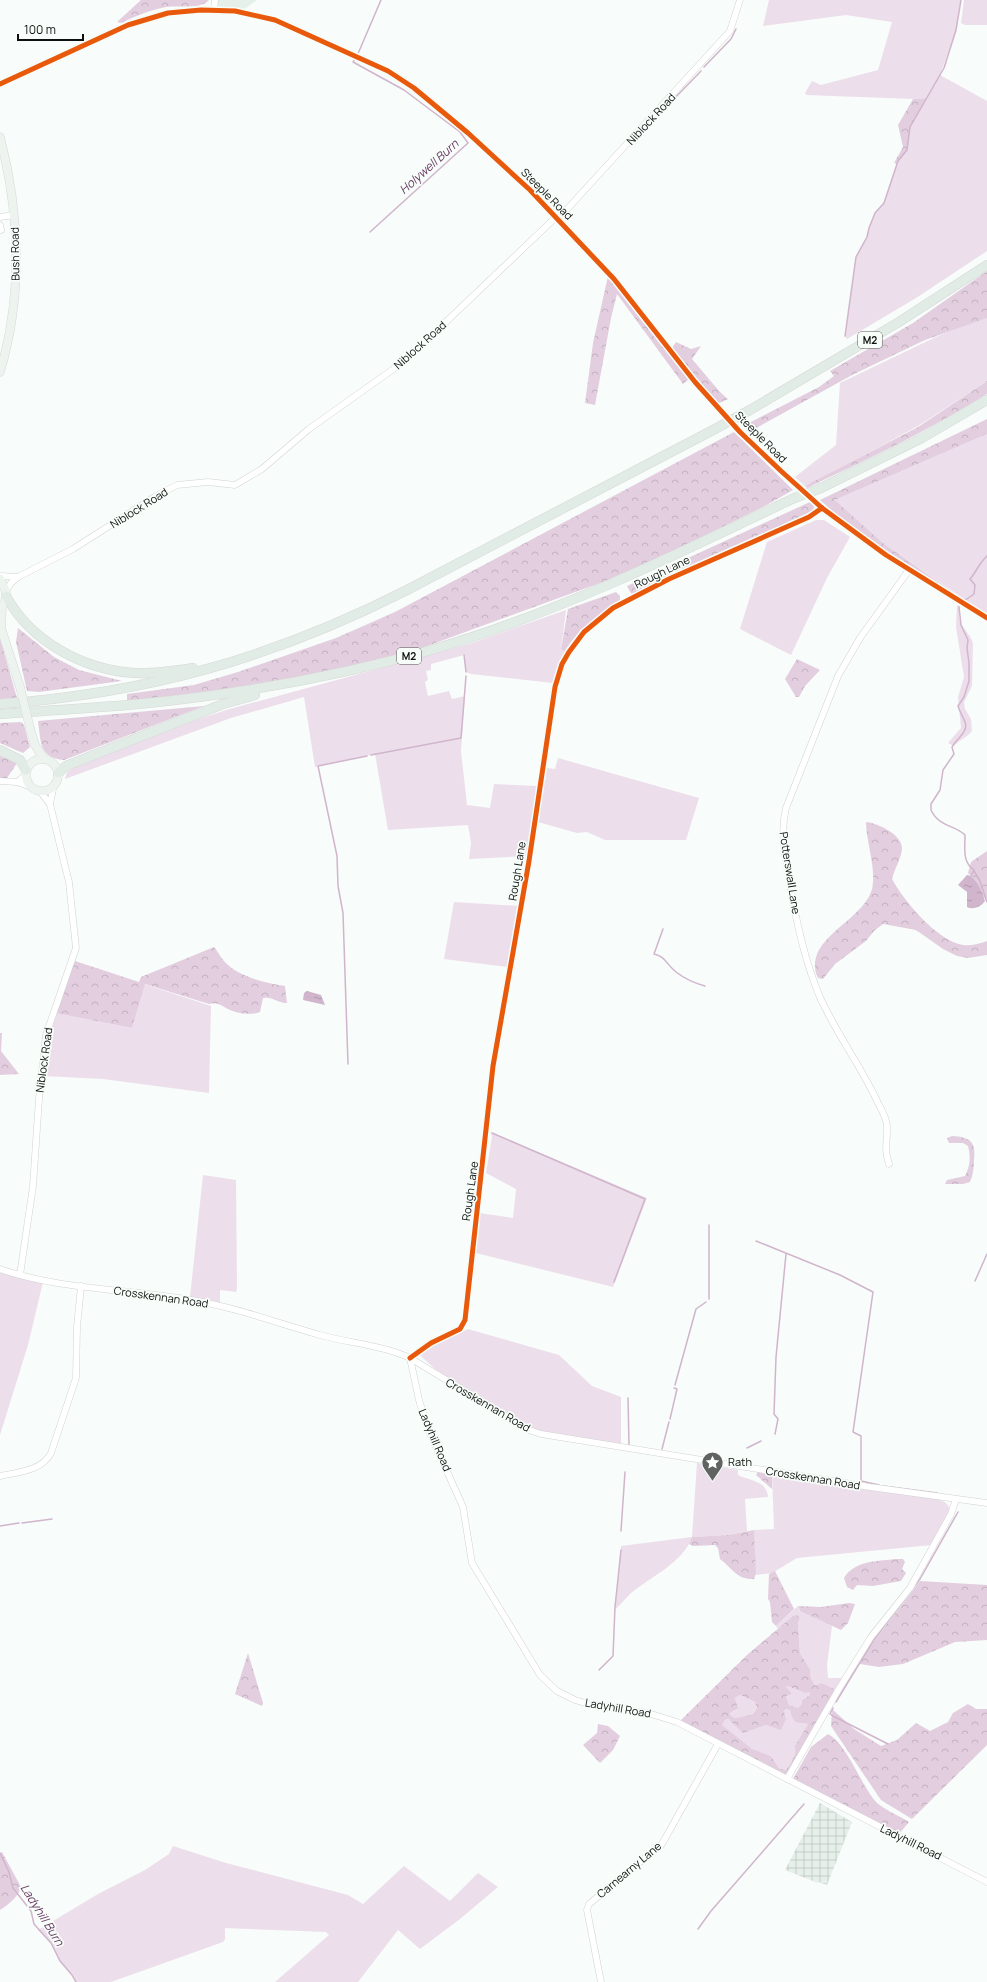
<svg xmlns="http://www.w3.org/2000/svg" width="987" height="1982" font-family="Manrope,sans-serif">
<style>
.built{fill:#e6f0ea}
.industrial{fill:url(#industrial-grid)}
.green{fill:#eddeeb}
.forest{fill:url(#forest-crowns);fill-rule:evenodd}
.water{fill:url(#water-ripples)}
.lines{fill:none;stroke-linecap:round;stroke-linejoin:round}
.stream{stroke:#d0b5cc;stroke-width:1.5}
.minor-casing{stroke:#d0d3d2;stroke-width:7}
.major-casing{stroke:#d6d8d7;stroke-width:9}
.highway-casing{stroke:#d6d8d7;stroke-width:10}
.minor{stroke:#fefffe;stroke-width:6}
.major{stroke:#edf4f0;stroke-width:8}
.highway{stroke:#e2ece6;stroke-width:9}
.major-bridge-casing{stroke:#d6d8d7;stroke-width:9;stroke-linecap:butt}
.highway-bridge-casing{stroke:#d6d8d7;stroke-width:10;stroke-linecap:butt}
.major-bridge{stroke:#edf4f0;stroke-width:8}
.highway-bridge{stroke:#e2ece6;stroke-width:9}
.cycleway-casing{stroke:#f7fdf9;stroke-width:8}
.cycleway{stroke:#e8590c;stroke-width:5}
.labels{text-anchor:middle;stroke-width:3.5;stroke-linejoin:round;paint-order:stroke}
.shield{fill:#f7fdf9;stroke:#545755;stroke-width:1}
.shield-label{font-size:10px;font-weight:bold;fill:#0e100f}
.street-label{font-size:11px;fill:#0e100f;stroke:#f7fdf9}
.poi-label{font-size:11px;fill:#0e100f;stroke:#f7fdf9;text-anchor:start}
.water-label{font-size:12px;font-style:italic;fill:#6b3865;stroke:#f7fdf9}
</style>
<defs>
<pattern id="industrial-grid" width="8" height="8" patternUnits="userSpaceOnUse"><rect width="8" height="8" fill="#e6f0ea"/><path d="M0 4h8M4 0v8" fill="none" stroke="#c4cdc8"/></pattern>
<pattern id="forest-crowns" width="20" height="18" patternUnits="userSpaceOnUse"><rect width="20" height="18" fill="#e3cee0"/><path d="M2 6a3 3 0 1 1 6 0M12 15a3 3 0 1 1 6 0" fill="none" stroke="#c2b0bf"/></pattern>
<pattern id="water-ripples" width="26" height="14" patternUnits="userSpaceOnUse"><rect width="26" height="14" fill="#d0b5cc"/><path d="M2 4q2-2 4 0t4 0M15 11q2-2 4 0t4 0" fill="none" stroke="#b19bae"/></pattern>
</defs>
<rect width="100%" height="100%" fill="#f8fcfa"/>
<!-- built -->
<polygon class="built" points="218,0 257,0 243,10 218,7"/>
<!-- industrial -->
<polygon class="industrial" points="820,1803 852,1822 827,1885 818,1882 818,1883 785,1870"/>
<!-- green -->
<g class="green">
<polygon points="769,0 961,0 956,30 940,75 987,101 987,251 916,298 847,339 845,336 856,257 867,237 869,228 875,213 884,203 898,161 907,150 910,127 927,98 913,99 806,95 805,93 812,81 821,85 878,70 892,22 846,15 763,26"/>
<polygon points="964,0 987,0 987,25 965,25 961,23"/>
<polygon points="987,316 987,381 918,426 816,481 805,486 795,477 836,445 840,383 938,336"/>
<polygon points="987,434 987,615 883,543 835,500"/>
<polygon points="816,520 824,520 850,537 827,578 791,655 740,629 767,542"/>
<path d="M 957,605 L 960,606 C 955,627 971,631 973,644 L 972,686 L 964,702 L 965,709 L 971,719 L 972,731 C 967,738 960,739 954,746 L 948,743 L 961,728 L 958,697 L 964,677 L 956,627 Z"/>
<polygon points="566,610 561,650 565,651 553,683 471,674 466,672 464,655 431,664 431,670 426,671 428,680 425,682 428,696 449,691 452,699 465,696 461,751 467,805 490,808 494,784 538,786 527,856 469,859 471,843 468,825 388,830 375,754 315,767 304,697 231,718 65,779 67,772 79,765 193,721 226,710 469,644"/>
<polygon points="558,758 699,798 686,840 605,840 587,832 577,833 538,822 547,768 555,769"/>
<polygon points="454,902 519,906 507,967 444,959"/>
<polygon points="144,984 211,1006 209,1093 103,1079 44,1076 48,1038 55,1013 132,1028"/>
<polygon points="491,1132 647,1198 613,1287 476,1253 480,1213 513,1218 516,1189 486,1173 492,1137"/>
<polygon points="203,1175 236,1180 237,1289 236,1292 220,1290 220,1303 190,1297"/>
<polygon points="0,1271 43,1282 28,1345 0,1435"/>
<polygon points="468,1329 559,1355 592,1386 621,1397 621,1444 536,1430 527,1427 437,1371 420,1355 432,1346"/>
<path d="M 697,1463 L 738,1470 L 738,1475 C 749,1481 767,1480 768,1497 L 745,1499 L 747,1531 L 728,1535 L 692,1537 C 683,1563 650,1577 630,1594 C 625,1599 620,1605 615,1610 L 621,1546 L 692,1537 Z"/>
<path d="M 772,1474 L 936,1499 C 943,1501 948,1502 950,1510 L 932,1545 L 797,1558 L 772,1573 L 755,1575 L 754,1530 L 774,1529 Z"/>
<polygon points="798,1606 799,1610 832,1626 827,1665 828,1678 842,1678 835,1689 822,1683 815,1685 811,1679 810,1669 800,1653 798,1623 800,1618 793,1616 778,1629 776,1626"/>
<polygon points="787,1686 801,1691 810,1692 810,1695 802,1700 803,1704 798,1708 789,1705 786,1696 791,1692 785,1687"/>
<polygon points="740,1695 755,1702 757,1708 753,1714 735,1718 730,1715 730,1713 737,1710 735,1698"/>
<path d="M 788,1709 L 790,1710 C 793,1724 795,1722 808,1724 L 798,1742 L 794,1758 L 786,1770 L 779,1768 L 771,1756 L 752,1750 L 721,1725 L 725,1720 L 727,1719 L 748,1731 L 766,1725 L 769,1726 L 786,1719 L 784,1711 Z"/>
<polygon points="173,1846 226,1863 348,1895 363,1904 404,1866 450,1901 478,1873 498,1887 460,1919 420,1949 398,1930 358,1982 275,1982 329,1935 326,1932 225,1928 225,1939 223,1942 111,1982 76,1982 72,1975 60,1961 51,1943 38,1930 98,1894 145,1870 169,1854"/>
</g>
<!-- forest -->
<g class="forest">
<path d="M 141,0 L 209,0 C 201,10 178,5 166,7 C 151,10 135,16 121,23 L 117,22 Z"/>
<polygon points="927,98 910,127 907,150 897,164 894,163 903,147 898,125 913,99"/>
<polygon points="987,271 987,318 925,340 854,374 749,432 743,426 819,387 834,376 830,371 913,323"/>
<polygon points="608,276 689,379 683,384 617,294 611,318 595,405 585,403 593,343"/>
<polygon points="676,342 691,349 701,346 692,359 720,392 728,399 717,404 672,348"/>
<path d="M 987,381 L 987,394 C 930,430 868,459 807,488 L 805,486 L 918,427 Z"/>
<polygon points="987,419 987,434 835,500 883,543 960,597 939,586 854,530 820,500"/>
<polygon points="734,432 793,490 765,506 633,571 416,650 328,672 214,691 127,701 127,694 194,685 238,672 336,638 395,612"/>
<polygon points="810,502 814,506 813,513 633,595 630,592 627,586"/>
<path d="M 616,592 L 620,596 L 620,602 C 598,615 578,629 565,651 L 561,650 L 568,609 Z"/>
<polygon points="18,628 54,657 79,670 122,681 39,692 27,691 16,642"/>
<polygon points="0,638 17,698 0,699"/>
<polygon points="797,659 820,670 805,686 799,697 796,697 785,679"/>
<path d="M 204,706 L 64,760 C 39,758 41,742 38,721 Z"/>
<polygon points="21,722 24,725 30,747 23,753 0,743 0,723"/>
<polygon points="0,756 17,763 7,778 0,778"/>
<path d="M 866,822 C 878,823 903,835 902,849 C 901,859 894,870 892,879 C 904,901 937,941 963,945 C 971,946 979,944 987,941 L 987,955 L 968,958 L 957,956 L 943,949 L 916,930 L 883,924 L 874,931 L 866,941 L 835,964 L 823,979 L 818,978 C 801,939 863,922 872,889 C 877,871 866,841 866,822 Z"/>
<polygon points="987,851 987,902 979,890 976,881 968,873 971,862"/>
<path d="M 214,947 C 219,953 222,960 228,965 C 243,978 266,983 285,986 L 287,1003 C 278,1003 272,996 263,998 L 260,1012 C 253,1015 238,1014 230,1010 C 223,1007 218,1001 209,1004 L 145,984 L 132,1028 L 55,1013 L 75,961 L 139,982 L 141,977 Z"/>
<polygon points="0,1033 2,1033 1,1051 19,1074 0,1075"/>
<path d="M 952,1136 C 971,1137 976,1142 974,1160 C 974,1168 973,1175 970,1182 L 963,1184 L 945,1184 L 947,1180 L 965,1176 C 970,1166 971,1157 968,1146 L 963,1143 L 949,1143 L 947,1138 Z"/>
<polygon points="758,1472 772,1474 772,1489 756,1475"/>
<path d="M 754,1530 L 756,1573 L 754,1579 C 737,1580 732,1568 720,1559 L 718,1548 L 715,1545 L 693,1546 L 689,1544 L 692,1537 L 728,1535 Z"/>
<path d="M 897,1559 L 903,1559 L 905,1562 L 902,1569 L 906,1573 L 901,1581 L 873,1586 L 857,1585 L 853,1590 L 847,1587 L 844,1578 C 855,1560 879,1561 897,1559 Z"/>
<polygon points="775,1571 794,1609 776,1626 772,1622 770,1602 768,1599 769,1574"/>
<polygon points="920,1581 987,1585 987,1640 955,1642 903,1664 879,1667 860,1664 871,1645"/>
<polygon points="849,1603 855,1604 848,1623 841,1630 800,1611 798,1606 821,1607"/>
<path d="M 797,1615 L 800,1618 L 798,1623 L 800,1653 L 810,1669 L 811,1679 L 815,1685 L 822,1683 L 835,1689 L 786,1776 L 680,1721 L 747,1655 L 793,1616 ZM 787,1686 L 806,1693 L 810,1692 L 810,1695 L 802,1700 L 802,1704 L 798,1708 L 789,1705 L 786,1696 L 791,1694 L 791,1692 L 786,1687 ZM 740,1695 L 755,1702 L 757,1708 L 753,1714 L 735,1718 L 730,1715 L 730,1713 L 738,1709 L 735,1698 ZM 787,1709 L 790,1710 C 793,1724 795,1722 808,1724 L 795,1746 C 797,1755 791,1763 786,1770 L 779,1768 L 771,1756 L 752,1749 L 722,1725 L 725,1720 L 728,1719 L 743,1733 L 766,1725 L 781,1730 L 786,1719 L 784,1711 Z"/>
<polygon points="248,1653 263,1703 262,1706 235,1694"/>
<polygon points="968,1704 976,1709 987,1709 987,1745 912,1819 881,1800 831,1726 832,1709 854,1729 881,1746 897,1740 916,1723 930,1731 948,1722 953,1713"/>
<polygon points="598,1724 608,1726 620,1736 613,1750 600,1763 583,1745 597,1733"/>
<path d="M 828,1734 C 848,1745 861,1786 877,1803 C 885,1810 900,1816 909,1822 L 899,1834 L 793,1779 L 811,1747 Z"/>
<path d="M 2,1852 L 21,1887 C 19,1896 7,1906 0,1910 L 0,1853 Z"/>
</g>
<!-- water -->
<g class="water">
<path d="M 967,875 C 976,876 983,893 985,901 C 981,907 973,910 967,907 L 967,892 L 958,885 Z"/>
<polygon points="307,991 321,995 325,1005 303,1000 304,993"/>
</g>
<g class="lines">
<!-- stream -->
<g class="stream">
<polyline points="357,56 381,0"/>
<polyline points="355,59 353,62 404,90 460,132 468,143 370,232"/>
<polyline points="704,67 731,39 736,29"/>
<polyline points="670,103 701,71"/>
<polyline points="845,336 856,257 867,237 869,228 875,213 884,203 898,161 907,150 910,127 944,68 956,30 961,0"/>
<path d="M 964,601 L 974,594 L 975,585 L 970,579 C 977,571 979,563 987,556"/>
<path d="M 959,607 L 961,625 L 968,640 L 967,648 L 969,663 L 969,681 L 964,697 L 958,706 C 960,713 963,716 965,722 C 969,732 956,739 952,747 L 954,754 L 943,770 L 940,790 L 931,804 L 931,810 C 939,827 955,825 965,835 C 965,848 962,862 974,870 L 971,876"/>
<polyline points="464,655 466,672"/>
<polyline points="371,755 461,738 466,676"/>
<polyline points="974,871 980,881 987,902"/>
<path d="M 663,929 L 654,954 C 665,956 667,965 676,972 C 685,979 694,983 705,986"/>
<polyline points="348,1064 343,913 338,886 337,856 318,766 367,756"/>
<polyline points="492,1133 645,1199 614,1282"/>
<polyline points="709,1225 709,1299"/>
<polyline points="756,1241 840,1275 873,1292 853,1432 861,1436 861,1481 879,1485"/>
<polyline points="975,1281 987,1254"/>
<polyline points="675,1385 696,1309 706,1302"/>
<polyline points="628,1398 629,1445"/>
<polyline points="670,1419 677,1389 674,1388"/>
<polyline points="775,1434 778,1419 774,1414 776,1357 786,1254"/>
<polyline points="747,1448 761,1441"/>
<polyline points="662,1449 669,1422"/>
<polyline points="883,1486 937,1493"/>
<polyline points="22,1523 52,1519"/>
<polyline points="0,1526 19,1523"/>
<polyline points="621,1531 625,1472"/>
<polyline points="599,1670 613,1656 615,1607 621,1550"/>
<polyline points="836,1702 873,1641 920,1579 958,1512"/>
<polyline points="833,1708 830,1714 833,1716 888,1744"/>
<polyline points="0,1853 9,1872 13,1888 31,1911 34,1924 51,1943 60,1961 72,1975 76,1982"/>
<polyline points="698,1929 711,1911 804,1804"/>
</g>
<defs>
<g id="minor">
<polyline points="214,9 215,0"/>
<polyline points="0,84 128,25 168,13 201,10 235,11 275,20 388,71 414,88 468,133 530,190 614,279 695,382 740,432 781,471 822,508 886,555 987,618"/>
<polyline points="0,217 14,215"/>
<polyline points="0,225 1,230"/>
<polyline points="0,576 18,577"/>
<polyline points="6,591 11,583 18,577 73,549 156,496 177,485 208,482 235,485 262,469 309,429 406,360 554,219 559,218 730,31 740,0"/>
<polyline points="0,781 17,782 34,788"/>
<polyline points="17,782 26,775"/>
<polyline points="50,804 54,784"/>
<path d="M 889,1164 C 884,1149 887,1145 887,1131 C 888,1123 883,1112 879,1105 C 862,1067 836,1034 819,995 C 804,958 795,917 789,877 C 785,854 780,832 786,808 L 838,676 L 860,638 L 909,570"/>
<path d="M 0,1269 C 61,1290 128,1289 191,1300 C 235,1307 277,1323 320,1335 C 349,1343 382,1345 410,1358 L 529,1430 L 541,1434 L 870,1487 L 987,1503"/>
<polyline points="20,1275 33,1186 39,1099 46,1035 76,948 69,882 64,862 50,804 39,790"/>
<polyline points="410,1358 431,1343 460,1329 465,1320 493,1066 529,861 555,687 562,664 569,652 584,632 613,608 669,579 809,517 822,508"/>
<polyline points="410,1358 419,1400 428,1429 463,1507 472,1563 540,1675 557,1691 575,1700 595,1706 648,1713 677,1722 987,1882"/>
<path d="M 0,1476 C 18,1472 42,1471 51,1453 L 76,1378 L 77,1327 L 81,1286"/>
<polyline points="787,1779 840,1687 871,1637 910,1588 951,1514 956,1499"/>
<polyline points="601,1982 587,1910 589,1904 662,1844 718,1744"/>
</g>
<g id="major">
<path d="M 0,137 C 20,213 23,296 0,372"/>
<polyline points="0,579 6,591 5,602"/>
<polyline points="2,606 1,628 20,687"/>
<polyline points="30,728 35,745 44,759"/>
<circle cx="42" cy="775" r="16"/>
</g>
<g id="highway">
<polyline points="750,410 899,322 987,265"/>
<polyline points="821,488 922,438 987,400"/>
<path d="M 6,596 C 31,642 84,670 135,673 C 154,674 174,671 193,668"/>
<path d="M 0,704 C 149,693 273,658 407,590 L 715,429"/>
<path d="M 0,714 C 50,710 100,708 149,703 C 245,693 339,676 431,650 C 557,613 674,556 792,499"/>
<polyline points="0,750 20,760 26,770"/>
<polyline points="58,773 66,766 223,704 255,695"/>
</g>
</defs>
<!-- minor casing -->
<use href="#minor" class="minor-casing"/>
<!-- major casing -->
<use href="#major" class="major-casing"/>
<!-- highway casing -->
<use href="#highway" class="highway-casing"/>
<!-- minor -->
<use href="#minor" class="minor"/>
<!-- major -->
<use href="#major" class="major"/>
<!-- highway -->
<use href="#highway" class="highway"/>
<defs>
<polyline id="major-bridge" points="20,687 30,728"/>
<g id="highway-bridge">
<polyline points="715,429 750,410"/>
<polyline points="792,499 821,488"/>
</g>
</defs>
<!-- major-bridge casing -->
<use href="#major-bridge" class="major-bridge-casing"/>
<!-- highway-bridge casing -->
<use href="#highway-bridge" class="highway-bridge-casing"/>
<!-- major-bridge -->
<use href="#major-bridge" class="major-bridge"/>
<!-- highway-bridge -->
<use href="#highway-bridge" class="highway-bridge"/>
<defs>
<g id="cycleway">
<polyline points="0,84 128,25 168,13 201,10 235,11 275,20 388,71 414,88 468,133 530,190 614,279 695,382 740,432 781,471 822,508 886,555 987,618"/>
<polyline points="410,1358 431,1343 460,1329 465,1320 493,1066 529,861 555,687 562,664 569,652 584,632 613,608 669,579 809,517 822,508"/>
</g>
</defs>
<!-- cycleway casing -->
<use href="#cycleway" class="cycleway-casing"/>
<!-- cycleway -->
<use href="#cycleway" class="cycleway"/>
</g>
<!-- icons -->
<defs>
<symbol id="sight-pin" viewBox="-11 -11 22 30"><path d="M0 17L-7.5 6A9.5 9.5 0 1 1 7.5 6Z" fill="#606361" stroke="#f7fdf9"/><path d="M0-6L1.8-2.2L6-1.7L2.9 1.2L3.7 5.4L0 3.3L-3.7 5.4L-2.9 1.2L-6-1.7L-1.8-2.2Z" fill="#fff"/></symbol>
</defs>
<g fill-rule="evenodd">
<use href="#sight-pin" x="700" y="1450" width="25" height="34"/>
</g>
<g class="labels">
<!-- shield labels -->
<g class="shield">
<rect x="858" y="332" width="24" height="16" rx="3"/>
<rect x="397" y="648" width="24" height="16" rx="3"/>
</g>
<g class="shield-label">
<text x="870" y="344">M2</text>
<text x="409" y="660">M2</text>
</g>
<!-- street labels -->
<g class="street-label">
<text transform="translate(651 119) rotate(-47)" y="4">Niblock Road</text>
<text transform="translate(547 194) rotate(45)" y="4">Steeple Road</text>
<text transform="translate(15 254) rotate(-91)" y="4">Bush Road</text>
<text transform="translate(420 345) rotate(-42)" y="4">Niblock Road</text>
<text transform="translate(761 437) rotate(45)" y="4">Steeple Road</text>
<text transform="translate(139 508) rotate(-32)" y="4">Niblock Road</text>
<text transform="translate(662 572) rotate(-26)" y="4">Rough Lane</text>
<text transform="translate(517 871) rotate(-81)" y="4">Rough Lane</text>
<text transform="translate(790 873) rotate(81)" y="4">Potterswall Lane</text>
<text transform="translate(44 1060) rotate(-82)" y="4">Niblock Road</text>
<text transform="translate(470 1191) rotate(-82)" y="4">Rough Lane</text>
<text transform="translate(161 1297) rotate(8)" y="4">Crosskennan Road</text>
<text transform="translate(488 1405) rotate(30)" y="4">Crosskennan Road</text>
<text transform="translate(435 1440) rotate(67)" y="4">Ladyhill Road</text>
<text transform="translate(813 1478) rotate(9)" y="4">Crosskennan Road</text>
<text transform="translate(618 1708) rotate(10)" y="4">Ladyhill Road</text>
<text transform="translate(911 1842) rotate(26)" y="4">Ladyhill Road</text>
<text transform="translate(629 1870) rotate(-40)" y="4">Carnearny Lane</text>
</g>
<!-- poi labels -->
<g class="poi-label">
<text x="728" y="1466">Rath</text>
</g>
<!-- water labels -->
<g class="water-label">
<text transform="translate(429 167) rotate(-42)" y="4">Holywell Burn</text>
<text transform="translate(42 1915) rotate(58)" y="4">Ladyhill Burn</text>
</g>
</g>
<!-- scale -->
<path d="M18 34v6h65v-6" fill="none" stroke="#0e100f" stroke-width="2"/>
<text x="24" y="34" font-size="12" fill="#0e100f" stroke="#f7fdf9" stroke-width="3" paint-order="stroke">100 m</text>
</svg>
